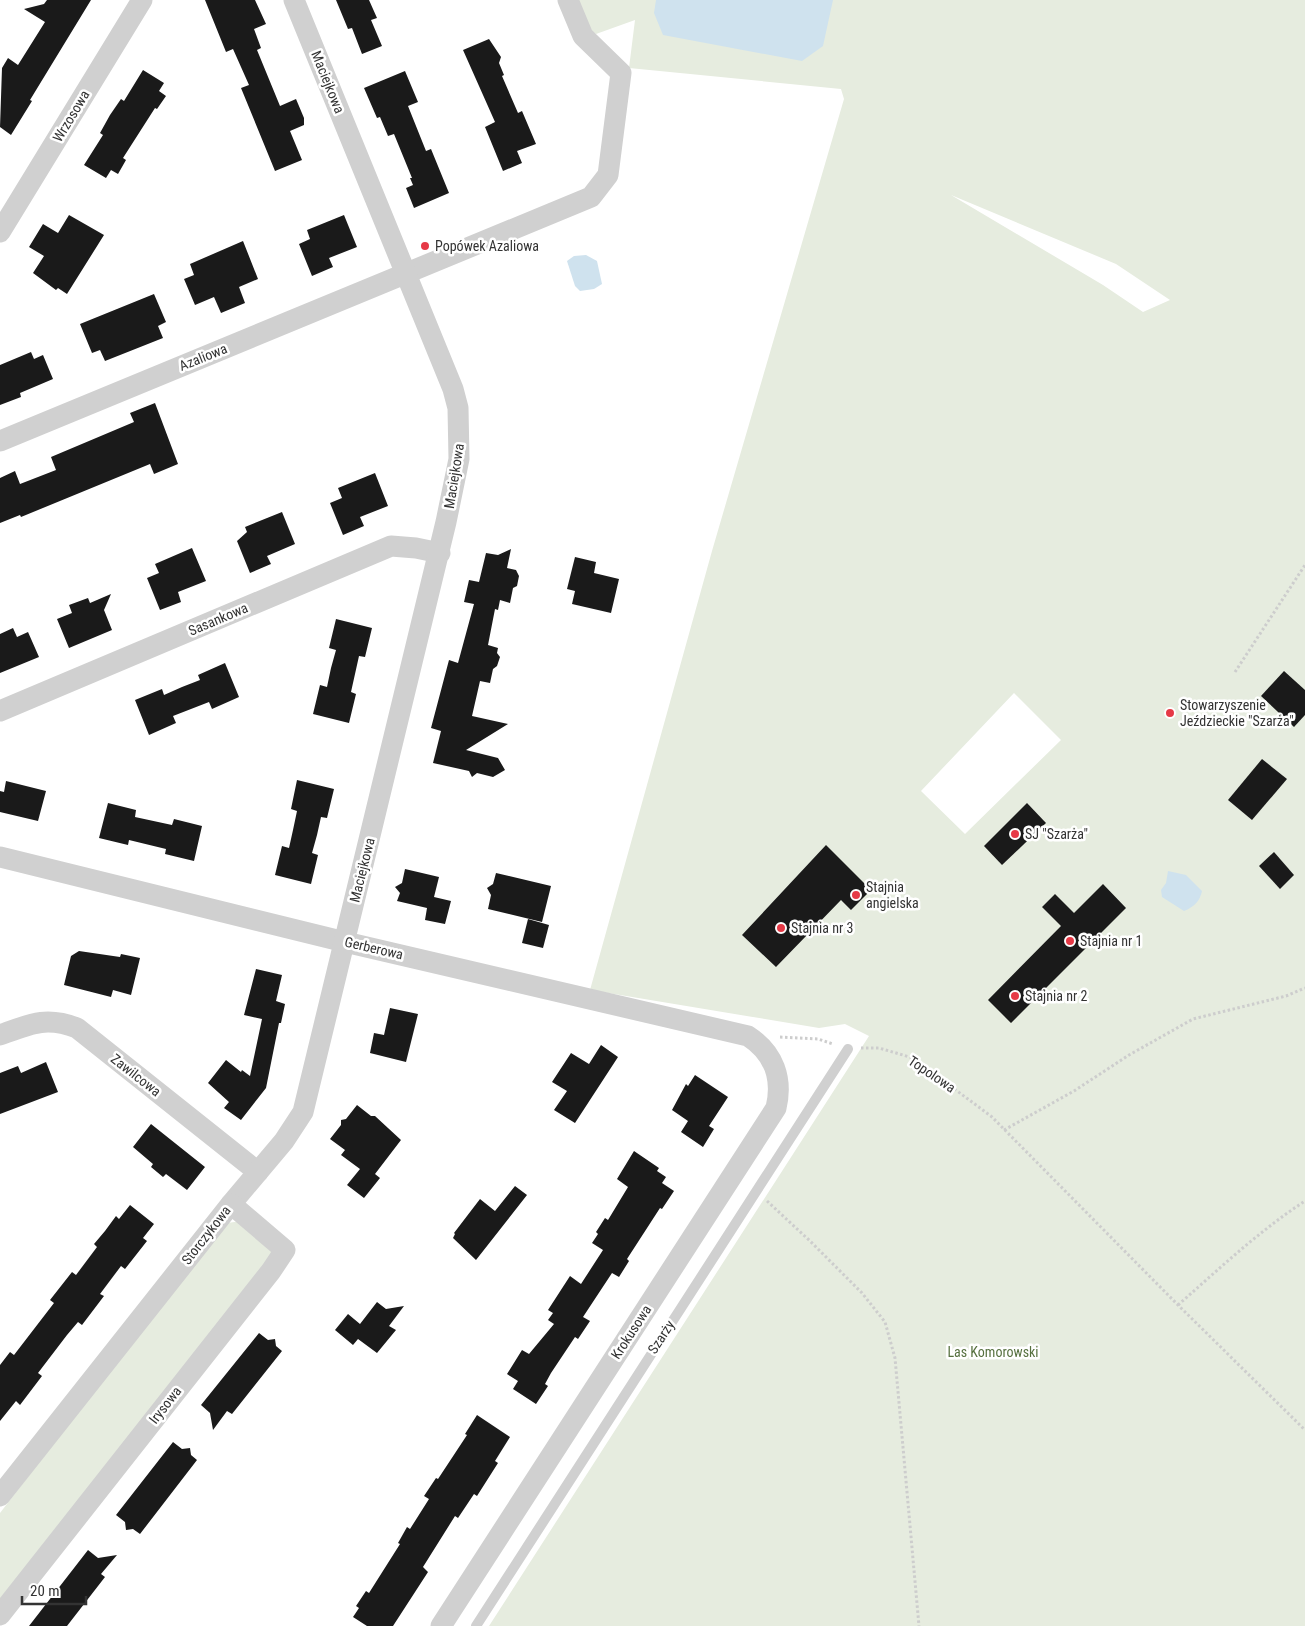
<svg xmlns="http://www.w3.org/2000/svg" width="1305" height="1626" font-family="'Roboto Condensed',sans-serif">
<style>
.green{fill:#e6ecdf;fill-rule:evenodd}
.water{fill:#cfe2ee}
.building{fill:#1a1a1a}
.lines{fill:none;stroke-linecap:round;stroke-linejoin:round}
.path{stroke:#cdcdcd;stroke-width:3;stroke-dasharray:2.5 2.5;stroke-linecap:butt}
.service{stroke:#d0d0d0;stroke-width:10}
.minor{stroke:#d0d0d0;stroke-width:21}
.poi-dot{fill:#e63946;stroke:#fff;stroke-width:2}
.labels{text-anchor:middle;stroke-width:5;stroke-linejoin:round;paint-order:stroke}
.street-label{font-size:14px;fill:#333;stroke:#fff}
.poi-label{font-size:14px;fill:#333;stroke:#fff;text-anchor:start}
.park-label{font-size:14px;fill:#56703f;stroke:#fff}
</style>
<rect width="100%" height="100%" fill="#fff"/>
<!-- green -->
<g class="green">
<path d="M 574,0 L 1305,0 L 1305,1626 L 489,1626 L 869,1036 L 845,1024 L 819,1028 L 590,990 L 712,551 L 844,99 L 841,89 L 629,68 L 635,20 L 596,34 L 589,29 ZM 951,195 L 1116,264 L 1170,300 L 1143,312 L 1103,285 ZM 1014,693 L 1061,740 L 965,834 L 921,791 Z"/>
<polygon points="242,1221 274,1254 0,1599 0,1513 217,1232 227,1223"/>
</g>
<!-- water -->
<g class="water">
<polygon points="656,0 833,0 823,46 802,61 663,35 654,13"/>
<polygon points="586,255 597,261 602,284 594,289 580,291 575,286 567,261 574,256"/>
<path d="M 1168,871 L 1186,875 L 1202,891 C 1200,901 1194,907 1184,911 L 1162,897 L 1161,890 L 1166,883 Z"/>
</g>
<!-- building -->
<g class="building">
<polygon points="47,0 91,0 30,100 32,101 11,135 0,127 2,68 8,58 18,65 45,22 24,9 44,4"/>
<polygon points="205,0 255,0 266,24 254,29 261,48 257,50 280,106 296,99 304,118 304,125 290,131 302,160 275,171 241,88 249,85 233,49 226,52"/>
<polygon points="336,0 369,0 377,18 371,20 382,46 362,54 352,28 348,29"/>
<polygon points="489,39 501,57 499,63 504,75 502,76 518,113 522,111 536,144 517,151 522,163 503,171 485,127 495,122 463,50"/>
<polygon points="143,70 164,83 159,91 166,96 157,109 155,108 123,158 126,160 118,174 111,170 106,178 84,165 103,135 100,133 110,115 121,99 124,101"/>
<polygon points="405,71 418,102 408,106 426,151 431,149 449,193 414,208 406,188 413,185 410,178 412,178 394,134 388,136 380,117 377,118 364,88"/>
<polygon points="69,215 104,235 67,294 58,288 56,290 33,273 44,256 29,247 43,224 58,233"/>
<polygon points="344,215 357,247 329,258 333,267 312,276 299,244 310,239 307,230"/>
<polygon points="243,241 258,279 239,287 245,303 221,313 214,297 195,305 184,279 194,275 190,264"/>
<polygon points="154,294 166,322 158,326 163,338 105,361 100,350 92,353 80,324"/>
<polygon points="31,352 34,359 43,355 53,379 20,393 21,397 0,405 0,365"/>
<polygon points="155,403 178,464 154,474 150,464 21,517 20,515 0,523 0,478 15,471 20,484 56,470 51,457 134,422 130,413"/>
<polygon points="375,473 388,506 360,517 364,526 343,535 330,503 342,498 338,488"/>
<polygon points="282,512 295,544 267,556 271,564 250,573 237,541 247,532 245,527"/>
<polygon points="192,548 206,581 178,592 181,602 160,610 147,578 159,573 155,564"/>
<polygon points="511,549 507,568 516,570 519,576 517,586 513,588 510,603 500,600 498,610 495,609 488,645 498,648 497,653 500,657 497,666 493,669 490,683 480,681 472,716 508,724 466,750 498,758 505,770 493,777 477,773 472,777 469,771 433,763 441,731 431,728 449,660 458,663 474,604 464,602 469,580 479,582 486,553 498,555"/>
<polygon points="575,557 596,562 594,573 619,579 611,613 572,604 575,591 567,589"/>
<polygon points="111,594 104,610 112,630 69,648 57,619 72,613 69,605 88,598 90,603"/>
<polygon points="336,619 372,628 365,657 359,656 351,692 356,694 349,723 313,714 320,685 327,687 331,668 336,650 329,648"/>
<polygon points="13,628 17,637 28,632 39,657 0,673 0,634"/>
<polygon points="225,663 239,697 212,709 209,702 173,716 176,723 149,735 135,700 162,689 164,695 182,687 200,680 198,675"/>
<polygon points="1284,671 1305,690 1305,715 1294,727 1261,696"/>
<polygon points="1262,759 1287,779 1252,820 1228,800"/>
<polygon points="297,780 334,789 327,818 321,817 317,835 312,853 318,855 311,884 275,875 282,846 289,848 293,830 297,811 291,809"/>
<polygon points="6,781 46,791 38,821 0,812 0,791 4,792"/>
<polygon points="108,803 136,810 135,817 172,825 174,819 202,826 194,861 165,854 166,849 129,840 128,845 99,838"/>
<polygon points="1027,803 1046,823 1002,865 984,846"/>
<polygon points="826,845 871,890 851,910 841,900 776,967 742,935"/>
<polygon points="1274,852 1294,875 1280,889 1259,866"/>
<polygon points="405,869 439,877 434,897 451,901 445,924 425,920 427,908 397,901 400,893 395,887 402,883"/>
<polygon points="496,873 551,886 542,922 488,909 491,895 487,888 493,884"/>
<polygon points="1103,884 1126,908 1011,1023 988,1000 1061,926 1042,907 1055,894 1074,913"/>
<polygon points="528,919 549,925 543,948 522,943"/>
<polygon points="79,951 120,957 121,954 140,958 131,995 113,990 111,997 64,985 71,956"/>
<polygon points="256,969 282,975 276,1001 285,1004 281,1023 279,1023 266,1088 241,1120 224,1108 229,1102 208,1083 226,1060 241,1072 242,1070 250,1076 262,1019 244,1015"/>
<polygon points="390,1008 418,1014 406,1062 370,1053 374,1033 384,1035"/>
<polygon points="601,1045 618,1057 575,1123 554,1110 567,1091 552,1082 571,1053 589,1064"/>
<polygon points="46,1062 58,1092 0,1114 0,1073 18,1066 21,1073"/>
<polygon points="695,1075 728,1097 709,1126 714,1129 703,1147 681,1132 688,1121 672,1110 686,1084 688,1086"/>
<polygon points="357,1105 371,1116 375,1116 401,1140 375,1174 380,1178 364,1198 347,1185 360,1169 341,1155 345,1150 330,1139 341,1125 341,1120 346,1119"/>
<polygon points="151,1124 205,1167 187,1190 166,1174 163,1177 151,1167 153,1164 133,1147"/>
<polygon points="634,1151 659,1168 657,1171 666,1177 662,1183 674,1191 662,1209 660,1208 627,1259 629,1261 619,1277 612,1273 583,1317 590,1321 578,1339 575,1337 551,1373 545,1384 548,1386 536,1404 513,1389 518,1381 507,1374 522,1350 529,1354 554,1324 548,1320 553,1313 548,1310 570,1276 581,1284 603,1250 592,1243 598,1234 596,1232 605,1218 608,1220 628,1187 617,1179"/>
<polygon points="515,1186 527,1195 476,1260 453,1238 455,1234 454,1233 480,1199 495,1211"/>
<polygon points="130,1205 154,1224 143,1238 147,1241 125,1269 121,1266 100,1294 104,1296 82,1325 78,1322 67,1335 38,1373 42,1376 20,1405 16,1401 0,1421 0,1365 10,1352 14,1355 54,1303 50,1300 72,1272 76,1275 97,1247 94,1244 105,1231 116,1216 119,1219"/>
<polygon points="377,1302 386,1309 404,1306 389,1326 396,1330 377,1353 358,1339 353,1345 335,1330 348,1314 360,1324"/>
<polygon points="259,1333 268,1340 275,1339 276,1346 282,1351 232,1414 227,1411 213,1430 210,1413 201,1405"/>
<polygon points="477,1415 510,1437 495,1461 498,1463 477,1496 474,1494 458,1518 455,1516 423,1567 428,1572 393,1626 367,1626 353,1617 359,1608 356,1606 366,1591 369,1593 400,1544 398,1543 407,1527 410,1529 429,1499 424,1496 436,1478 438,1479 467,1435 465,1434"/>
<polygon points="173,1442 182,1449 190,1448 191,1455 197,1460 140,1534 133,1529 126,1530 125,1522 116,1515"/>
<polygon points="88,1550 98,1558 117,1555 101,1574 105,1577 67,1626 29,1626"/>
</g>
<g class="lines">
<!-- path -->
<g class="path">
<polyline points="1235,672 1305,565"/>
<polyline points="780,1037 818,1039 833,1044"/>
<polyline points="861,1048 879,1048 913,1058 992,1117 1178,1305 1305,1430"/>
<polyline points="1004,1130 1074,1091 1129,1055 1193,1019 1286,996 1305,988"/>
<polyline points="767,1201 810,1241 862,1293 885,1322 895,1358 919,1626"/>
<path d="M 1178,1305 C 1219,1269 1259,1231 1305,1201"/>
</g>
<!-- service -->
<polyline class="service" points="476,1626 848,1049"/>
<!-- minor -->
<g class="minor">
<polyline points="0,232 142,0"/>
<polyline points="0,441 591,197 608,175 621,73 583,36 568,0"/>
<polyline points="0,711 391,546 416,548 440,553"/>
<path d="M 0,857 L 345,942 L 748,1036 C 774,1053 783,1079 776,1108 L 441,1626"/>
<path d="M 0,1035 C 30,1024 46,1016 77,1028 L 258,1172"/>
<polyline points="0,1496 231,1204 284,1141 303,1112 446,522 459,459 458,408 453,389 294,0"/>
<polyline points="0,1615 271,1271 285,1250 231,1204"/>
</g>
</g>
<!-- markers -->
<g class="poi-dot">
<circle cx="425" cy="246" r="5"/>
<circle cx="1170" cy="713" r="5"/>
<circle cx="1015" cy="834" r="5"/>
<circle cx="856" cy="895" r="5"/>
<circle cx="781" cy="928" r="5"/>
<circle cx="1070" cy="941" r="5"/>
<circle cx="1015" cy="996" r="5"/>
</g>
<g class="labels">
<!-- street labels -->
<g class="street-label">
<text transform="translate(328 82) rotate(68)" y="5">Maciejkowa</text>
<text transform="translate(71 116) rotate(-59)" y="5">Wrzosowa</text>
<text transform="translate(203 357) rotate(-22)" y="5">Azaliowa</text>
<text transform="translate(454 476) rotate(-81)" y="5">Maciejkowa</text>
<text transform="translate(218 619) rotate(-23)" y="5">Sasankowa</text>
<text transform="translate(362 870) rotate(-76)" y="5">Maciejkowa</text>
<text transform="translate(374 948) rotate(13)" y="5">Gerberowa</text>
<text transform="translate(932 1074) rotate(34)" y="5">Topolowa</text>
<text transform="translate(136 1075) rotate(38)" y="5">Zawilcowa</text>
<text transform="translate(206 1235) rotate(-52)" y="5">Storczykowa</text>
<text transform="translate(631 1332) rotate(-57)" y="5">Krokusowa</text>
<text transform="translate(661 1337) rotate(-57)" y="5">Szarży</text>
<text transform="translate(165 1405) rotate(-52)" y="5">Irysowa</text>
</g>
<!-- poi labels -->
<g class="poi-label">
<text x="435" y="251">Popówek Azaliowa</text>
<text x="1180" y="710">Stowarzyszenie<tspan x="1180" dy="16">Jeździeckie "Szarża"</tspan></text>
<text x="1025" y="839">SJ "Szarża"</text>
<text x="866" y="892">Stajnia<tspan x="866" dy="16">angielska</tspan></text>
<text x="791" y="933">Stajnia nr 3</text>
<text x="1080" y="946">Stajnia nr 1</text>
<text x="1025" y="1001">Stajnia nr 2</text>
</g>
<!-- park labels -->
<g class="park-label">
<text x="993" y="1357">Las Komorowski</text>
</g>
</g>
<!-- scale -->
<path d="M22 1596v8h64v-8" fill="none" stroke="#333333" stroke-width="2.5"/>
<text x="30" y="1596" font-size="15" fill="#333333" stroke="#ffffff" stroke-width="4" paint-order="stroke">20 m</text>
</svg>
